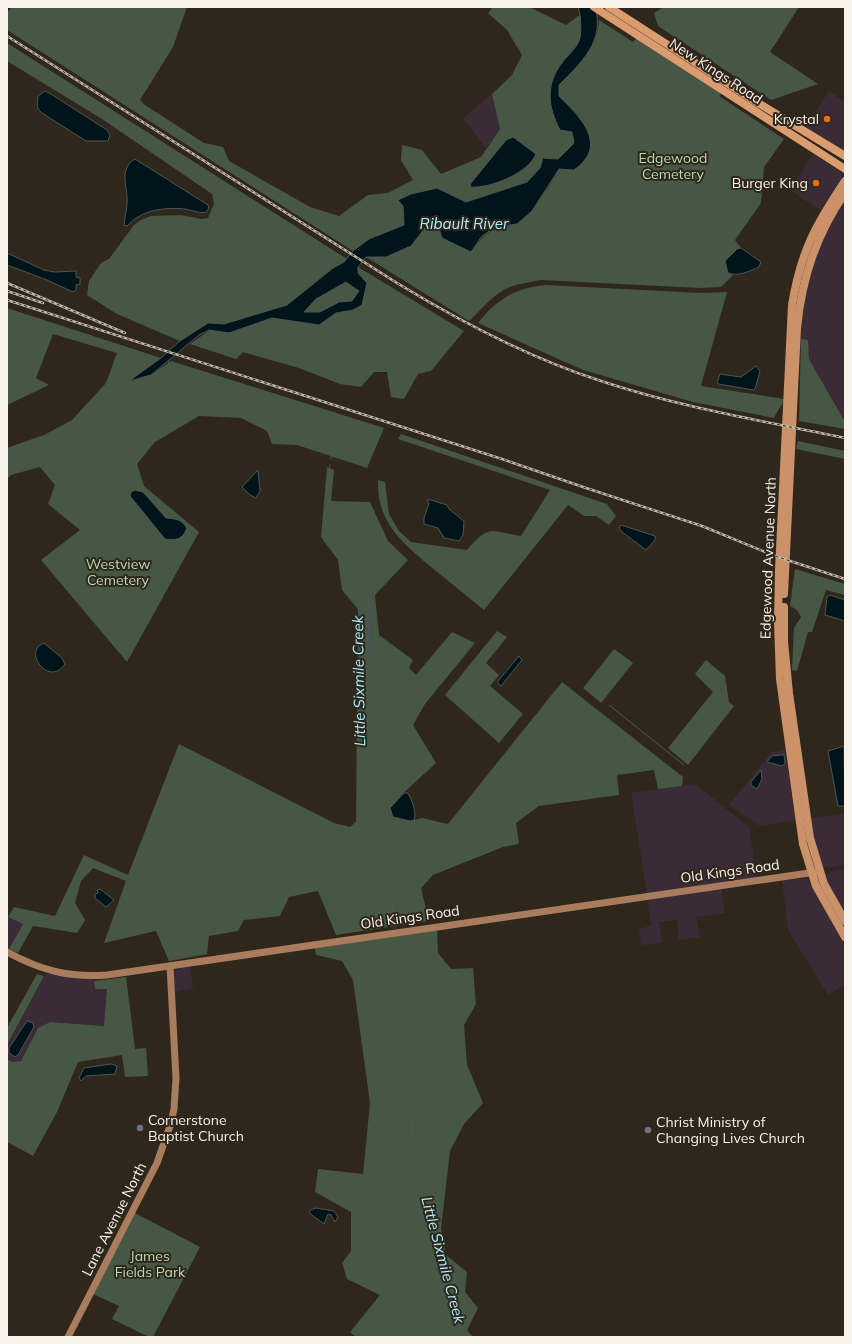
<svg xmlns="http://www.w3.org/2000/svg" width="852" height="1344" font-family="Mulish,sans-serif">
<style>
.commercial{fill:#3a2b37}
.green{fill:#465744;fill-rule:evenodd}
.water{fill:#001419;stroke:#4a5758;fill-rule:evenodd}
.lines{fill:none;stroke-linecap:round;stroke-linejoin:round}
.stream{stroke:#4a5758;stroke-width:1}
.secondary{stroke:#a87c5c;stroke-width:7}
.primary{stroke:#cb9269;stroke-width:8}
.trunk{stroke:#db9c6f;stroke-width:8}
.rail-casing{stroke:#beb7af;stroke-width:2.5}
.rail{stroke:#30271c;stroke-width:1;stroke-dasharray:3;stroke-linecap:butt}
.food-dot{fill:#e8710a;stroke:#30271c;stroke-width:1.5}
.worship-dot{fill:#6b7280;stroke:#30271c;stroke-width:1.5}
.labels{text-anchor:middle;stroke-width:4;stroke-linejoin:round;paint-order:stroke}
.street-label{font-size:14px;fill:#f8f2eb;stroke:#30271c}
.poi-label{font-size:14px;fill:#f8f2eb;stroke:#30271c;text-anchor:end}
.park-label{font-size:14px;fill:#b5dcaf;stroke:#30271c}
.water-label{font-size:15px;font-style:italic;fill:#a7eefe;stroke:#30271c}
</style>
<rect width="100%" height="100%" fill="#30271c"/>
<!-- commercial -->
<g class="commercial">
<polygon points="829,91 845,102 845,153 805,128"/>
<polygon points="492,94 500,129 486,148 463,118"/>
<polygon points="813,154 839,171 842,175 841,180 820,210 790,190"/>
<polygon points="845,200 845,422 809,359 808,340 798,339 800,315 816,253 832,221"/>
<polygon points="785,749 795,820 760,826 729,805 771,753"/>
<polygon points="695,784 749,827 757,878 647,894 631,793"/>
<polygon points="845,814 845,865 831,867 822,866 815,846 811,818"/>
<polygon points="845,869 845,915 826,880 827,875 832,871"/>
<polygon points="808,879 845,943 845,985 828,995 788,930 782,880"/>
<polygon points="721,887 725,913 696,917 700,937 679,940 677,920 659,922 662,943 641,945 639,929 651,926 647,898"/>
<polygon points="7,916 23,924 9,949 7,947"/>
<polygon points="190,965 193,988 174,992 174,973 177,970"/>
<polygon points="46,973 78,979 93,979 95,989 107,989 105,1026 50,1022 38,1028 21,1061 13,1062 7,1059 7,1045"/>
</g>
<!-- green -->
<g class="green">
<polygon points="12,7 187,7 173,47 140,100 145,105 204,143 223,147 229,161 310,207 339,216 368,195 388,193 413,180 401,160 402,145 422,150 441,174 481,157 500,129 492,94 512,75 522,55 507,30 488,13 493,7 529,7 566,25 581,14 580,41 560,65 550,86 572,131 574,143 558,159 540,168 527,182 466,202 437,188 403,206 404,225 369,239 353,251 7,30 7,13"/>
<polygon points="664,7 799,7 770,52 818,84 771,100 658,26 654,13"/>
<path d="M 599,20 L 633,42 L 637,38 L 721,93 L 719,96 L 784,139 L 764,167 L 761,203 L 735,240 L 741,248 L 737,249 L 725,261 L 728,273 L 733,275 L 721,287 L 700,288 L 541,280 C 532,282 522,283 513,286 C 496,291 482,309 469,321 L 366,257 L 386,257 L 411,246 L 435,215 L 442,238 L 471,252 C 486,231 491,228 517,224 L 548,188 L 559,169 L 574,170 L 578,115 L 559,96 L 559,85 C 577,67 598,47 599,20 Z"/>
<polygon points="7,43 347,259 287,305 224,324 208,323 180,341 117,314 87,295 89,281 101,263 109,259 134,225 141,220 151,216 181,215 202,219 208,218 214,204 212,194 102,119 7,61"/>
<polygon points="358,267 464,331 431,371 418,374 404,399 391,397 387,372 374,372 361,387 340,384 299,368 243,352 236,359 190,344 210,330 229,333 272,318 319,325 336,313 353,310 362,305"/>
<polygon points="346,282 359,291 352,301 339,302 320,312 303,312 316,299"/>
<path d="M 546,285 L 701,293 L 727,292 L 701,386 L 784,399 C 782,406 777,411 774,418 L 693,402 L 583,370 L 478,323 C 497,299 515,288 546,285 Z"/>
<path d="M 7,308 L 161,358 L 131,381 L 151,375 L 171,361 L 384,428 L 367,468 L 297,445 L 272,444 L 267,431 L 241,418 L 199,416 L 155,442 L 137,464 L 144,486 L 199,532 L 127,662 L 41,560 L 80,530 L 48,504 L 55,485 L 40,467 L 11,475 L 7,479 L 7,448 L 44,435 L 72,420 L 106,383 L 117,353 L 53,334 L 36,378 L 49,385 L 7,405 ZM 143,492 L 166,518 L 170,519 L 165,539 Z"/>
<polygon points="801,339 808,340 809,359 845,422 845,429 799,421"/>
<path d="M 401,434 L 607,504 L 616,516 L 609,525 L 596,516 L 584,516 L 568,505 L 484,610 C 468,597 452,584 436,571 C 406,546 376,524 378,480 L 385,482 L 389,514 L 399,531 L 411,542 L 467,550 C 489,524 490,531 521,536 L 550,490 L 398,439 Z"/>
<polygon points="798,441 845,451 845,459 796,449"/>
<polygon points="327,467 334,470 331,501 370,502 388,541 408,560 375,595 379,635 413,660 409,668 416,675 452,632 475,643 425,704 413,725 436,763 400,796 410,821 422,818 448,824 562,682 683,777 682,786 658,789 654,770 617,775 619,795 539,806 516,823 519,844 503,847 433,875 421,888 429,921 336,935 318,891 289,897 280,916 244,920 238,931 209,936 207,954 169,961 156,931 104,943 126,881 93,868 81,881 75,903 85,920 77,933 33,926 18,953 9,949 23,924 8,917 14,907 55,916 84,855 128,875 179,744 334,823 350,827 356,822 358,609 342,590 338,560 321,537"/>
<polygon points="795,569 845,584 845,595 826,590 812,632 808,632 797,671 792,670 794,628 801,617 797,610 790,606"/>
<polygon points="497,631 507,637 486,663 499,675 490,686 523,714 499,743 445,695"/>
<polygon points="614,649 633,663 601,703 583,688"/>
<polygon points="706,660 725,676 729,702 734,706 688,765 668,748 713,692 695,674"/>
<polygon points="437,930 438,953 451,969 473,968 476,1004 464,1025 467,1065 483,1103 464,1124 450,1151 441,1229 446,1255 467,1272 465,1292 478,1308 467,1330 473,1337 356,1337 350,1332 380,1295 347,1279 342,1263 351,1251 351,1212 315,1192 318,1169 363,1174 370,1103 353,980 342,961 316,955 315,948"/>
<polygon points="37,974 44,976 7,1045 7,1028"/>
<polygon points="126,977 135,1049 146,1048 148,1076 125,1077 122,1055 78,1062 57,1112 33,1156 7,1142 7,1059 13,1062 21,1061 38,1028 50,1022 104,1026 107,989 95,989 94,981"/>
<polygon points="135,1213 200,1247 153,1337 149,1337 112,1319 119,1306 93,1294"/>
</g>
<!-- water -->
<g class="water">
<path d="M 578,7 L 595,7 C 605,41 582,62 559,85 L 559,96 C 581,118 609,145 574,170 L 559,169 L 532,211 L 517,224 L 495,227 L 482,236 L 471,252 L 442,238 L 435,215 L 411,246 L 386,257 L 366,257 L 358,267 L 358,273 L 367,283 L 362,305 L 353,310 L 336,313 L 319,325 L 272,318 L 229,333 L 209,330 L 199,335 L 151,375 L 129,381 L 161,358 L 180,341 L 208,323 L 224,324 L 287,305 L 333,268 L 344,262 L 353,251 L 369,239 L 404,225 L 403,206 L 398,200 L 411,194 L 437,188 L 466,202 L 527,182 L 540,168 L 543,158 L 558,159 L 574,143 L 572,132 L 560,130 C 548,107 545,85 562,63 C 567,56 576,49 579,41 C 582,34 581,14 578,7 ZM 346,282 L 359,291 L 352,301 L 339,302 L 320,312 L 304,312 L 316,299 Z"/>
<path d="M 45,91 L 51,94 L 107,130 L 110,135 L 108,141 L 86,141 L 42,113 C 35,107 38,105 38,96 Z"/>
<path d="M 513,137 L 536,154 C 529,173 489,189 470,187 L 471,183 L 506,140 Z"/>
<path d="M 135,159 L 208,205 L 209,208 L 206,212 C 200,214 192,210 185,209 C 164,207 141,210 127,226 L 124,225 C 125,216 128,205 127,196 C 126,183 120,168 135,159 Z"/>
<path d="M 741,248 L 761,262 L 759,267 C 750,271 738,277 728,273 L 725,261 L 737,249 Z"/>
<polygon points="7,253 44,270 54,272 76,271 76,277 80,278 80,284 76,285 76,290 73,292 47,280 7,265"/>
<polygon points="756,366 760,371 755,389 753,390 719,384 717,382 720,374 741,377"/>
<polygon points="258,470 260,491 256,498 250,495 242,487"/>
<path d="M 135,490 L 143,492 L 166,518 C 176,519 181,519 187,528 C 182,540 177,540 165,539 L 130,496 L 131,492 Z"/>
<polygon points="427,500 431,500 447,505 449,509 464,521 463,535 459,541 444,538 438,528 424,524 424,518 429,503"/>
<polygon points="621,525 655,536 655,540 646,550 622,532 619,528"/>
<polygon points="830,595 845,600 845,621 825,615 827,597"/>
<path d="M 44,643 L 62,658 L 65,664 C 49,688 22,651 44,643 Z"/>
<polygon points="519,656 522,660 501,686 498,683 498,681"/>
<polygon points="844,746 845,806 838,806 828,751"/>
<polygon points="781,755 784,755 785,763 782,766 767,762 772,756"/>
<polygon points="761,770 762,779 757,789 751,785 751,782"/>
<path d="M 404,793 L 408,793 C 412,800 417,813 414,820 L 410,821 L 393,817 L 390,808 Z"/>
<polygon points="100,889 114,900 106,907 95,898 95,894 98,893 97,890"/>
<polygon points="27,1021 33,1023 34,1027 18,1055 15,1057 9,1053 9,1048"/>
<polygon points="111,1064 117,1066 115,1074 86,1076 81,1081 79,1078 84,1068"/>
<polygon points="316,1208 334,1211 338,1217 335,1222 331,1215 328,1214 324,1224 309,1213 310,1210"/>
</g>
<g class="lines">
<!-- stream -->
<g class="stream">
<path d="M 168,361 L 172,371 L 183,384 L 212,399 L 322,439 C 328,445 332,450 331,459"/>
<path d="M 7,462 L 74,442 L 96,448 L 113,443 L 159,404 C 158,393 153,391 143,388 L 140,382 L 142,377"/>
<polyline points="330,465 326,498 332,527 369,597 367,735 396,928"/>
<polyline points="587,689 603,701"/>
<polyline points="609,705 684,765"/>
<polyline points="399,935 405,944 405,963 424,1003 432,1087 412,1120 415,1198 454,1337"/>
</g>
<!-- secondary -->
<g class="secondary">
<path d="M 7,952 C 40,970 69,978 107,975 L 816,872"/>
<polyline points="68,1337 157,1163 170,1126 174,1109 176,1078 170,966"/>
</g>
<!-- primary -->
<g class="primary">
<path d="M 845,181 C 815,226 801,251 792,305 L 779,570 L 778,622 L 780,679 L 803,844 L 816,886 L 845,937"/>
<path d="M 784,594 L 797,328 C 802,278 816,235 845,193"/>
<polyline points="784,607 784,642 789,693 810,838 824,884 845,921"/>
</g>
<!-- trunk -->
<g class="trunk">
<polyline points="594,7 845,169"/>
<polyline points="609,7 750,98 845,156"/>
</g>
<defs>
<g id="rail">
<path d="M 7,36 L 397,283 C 461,322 527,357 598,380 C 678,407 763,421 845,438"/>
<polyline points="7,283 125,333"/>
<polyline points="7,291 43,303"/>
<polyline points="7,300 502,459 586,488 702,526 775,556 845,579"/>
</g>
</defs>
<!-- rail casing -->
<use href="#rail" class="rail-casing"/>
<!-- rail -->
<use href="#rail" class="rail"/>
</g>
<!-- markers -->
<g class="food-dot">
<circle cx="827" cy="119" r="4"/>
<circle cx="816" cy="183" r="4"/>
</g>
<g class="worship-dot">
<circle cx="140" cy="1128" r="4"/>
<circle cx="648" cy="1130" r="4"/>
</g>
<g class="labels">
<!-- street labels -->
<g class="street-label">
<text transform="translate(716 71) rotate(33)" y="5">New Kings Road</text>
<text transform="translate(768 558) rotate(-88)" y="5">Edgewood Avenue North</text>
<text transform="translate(730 871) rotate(-8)" y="5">Old Kings Road</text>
<text transform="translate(410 917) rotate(-8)" y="5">Old Kings Road</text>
<text transform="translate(114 1219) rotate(-63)" y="5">Lane Avenue North</text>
</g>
<!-- poi labels -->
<g class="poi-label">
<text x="819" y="124">Krystal</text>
<text x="808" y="188">Burger King</text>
<text x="148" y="1125" text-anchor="start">Cornerstone<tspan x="148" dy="16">Baptist Church</tspan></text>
<text x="656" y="1127" text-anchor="start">Christ Ministry of<tspan x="656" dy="16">Changing Lives Church</tspan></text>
</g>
<!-- park labels -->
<g class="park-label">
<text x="673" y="163">Edgewood<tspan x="673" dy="16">Cemetery</tspan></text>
<text x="118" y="569">Westview<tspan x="118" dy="16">Cemetery</tspan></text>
<text x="150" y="1261">James<tspan x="150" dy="16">Fields Park</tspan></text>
</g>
<!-- water labels -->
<g class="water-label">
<text x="464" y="229">Ribault River</text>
<text transform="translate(359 681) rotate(-91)" y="5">Little Sixmile Creek</text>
<text transform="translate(443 1260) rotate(75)" y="5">Little Sixmile Creek</text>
</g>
</g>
<!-- border -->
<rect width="852" height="1344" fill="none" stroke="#f8f2eb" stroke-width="16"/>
</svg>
